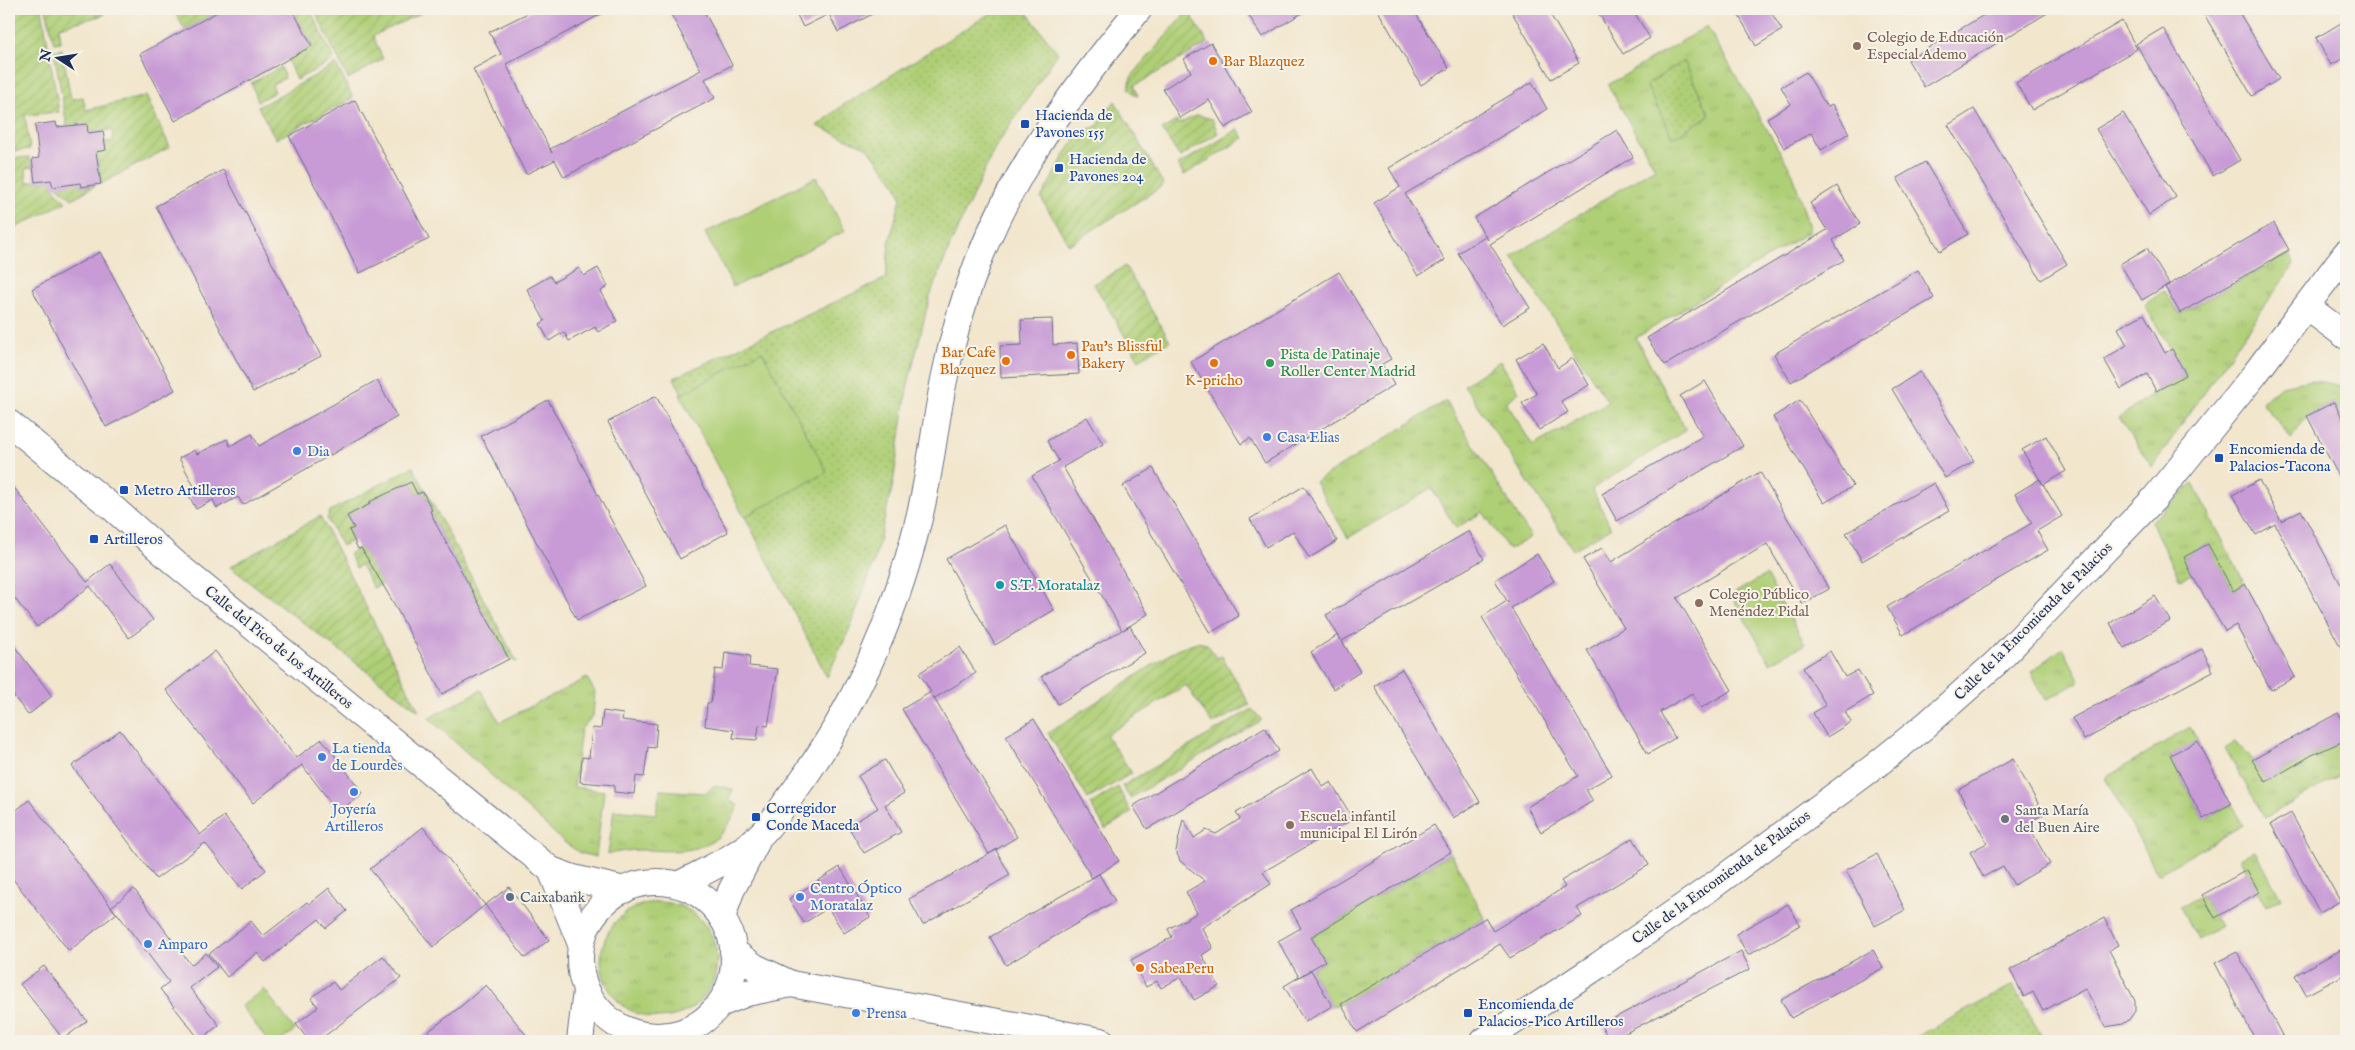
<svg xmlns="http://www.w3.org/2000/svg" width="2355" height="1050" font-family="'IM FELL English',serif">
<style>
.grass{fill:url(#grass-tufts);stroke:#657f6a}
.park{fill:url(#park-dots);stroke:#657f6a}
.garden{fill:url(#garden-furrows);stroke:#657f6a}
.pitch{fill:#afcf76;stroke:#657f6a}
.building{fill:#c89bd6}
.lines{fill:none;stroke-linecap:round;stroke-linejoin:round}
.minor-casing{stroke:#666f85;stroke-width:28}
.minor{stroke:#fff;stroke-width:26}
.education-dot{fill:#8d6e63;stroke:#f7f3e8;stroke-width:2}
.food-dot{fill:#e8710a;stroke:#f7f3e8;stroke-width:2}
.transit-dot{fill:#1a4fb4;stroke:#f7f3e8;stroke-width:2}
.leisure-dot{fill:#2e9e5b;stroke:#f7f3e8;stroke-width:2}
.shop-dot{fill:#3f7fe0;stroke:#f7f3e8;stroke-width:2}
.culture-dot{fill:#0f9aa8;stroke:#f7f3e8;stroke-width:2}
.worship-dot{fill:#6b7280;stroke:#f7f3e8;stroke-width:2}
.service-dot{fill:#5c6f8a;stroke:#f7f3e8;stroke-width:2}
.labels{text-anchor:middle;stroke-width:4;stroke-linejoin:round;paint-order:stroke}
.education-label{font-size:15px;fill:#785e54;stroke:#f7f3e8;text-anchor:start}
.food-label{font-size:15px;fill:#c56008;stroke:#f7f3e8;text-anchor:start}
.transit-label{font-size:15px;fill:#164399;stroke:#f7f3e8;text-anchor:start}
.leisure-label{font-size:15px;fill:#27864d;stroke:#f7f3e8;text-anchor:start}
.shop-label{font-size:15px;fill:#366cbe;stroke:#f7f3e8;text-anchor:start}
.culture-label{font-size:15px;fill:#0d838f;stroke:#f7f3e8;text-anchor:start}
.street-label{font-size:15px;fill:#1b2f5e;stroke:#f7f3e8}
.worship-label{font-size:15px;fill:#5b616d;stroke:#f7f3e8;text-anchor:start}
.service-label{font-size:15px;fill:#4e5e75;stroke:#f7f3e8;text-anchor:start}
</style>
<defs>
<pattern id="grass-tufts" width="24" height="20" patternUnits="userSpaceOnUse" patternTransform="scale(1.25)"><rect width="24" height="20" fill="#afcf76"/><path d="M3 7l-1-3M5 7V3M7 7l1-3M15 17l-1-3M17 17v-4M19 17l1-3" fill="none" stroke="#96b268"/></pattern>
<pattern id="park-dots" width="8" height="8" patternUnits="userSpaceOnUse" patternTransform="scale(1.25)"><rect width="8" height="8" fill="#afcf76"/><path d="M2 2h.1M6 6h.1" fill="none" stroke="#96b268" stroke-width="1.8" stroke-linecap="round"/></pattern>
<pattern id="garden-furrows" width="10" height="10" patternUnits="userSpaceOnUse" patternTransform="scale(1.25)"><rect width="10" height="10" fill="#afcf76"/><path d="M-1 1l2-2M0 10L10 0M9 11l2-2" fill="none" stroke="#96b268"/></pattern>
</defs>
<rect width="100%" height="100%" fill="#f7f3e8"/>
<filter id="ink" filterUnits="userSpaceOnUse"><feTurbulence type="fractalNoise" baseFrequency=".02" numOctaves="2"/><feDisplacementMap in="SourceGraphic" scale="10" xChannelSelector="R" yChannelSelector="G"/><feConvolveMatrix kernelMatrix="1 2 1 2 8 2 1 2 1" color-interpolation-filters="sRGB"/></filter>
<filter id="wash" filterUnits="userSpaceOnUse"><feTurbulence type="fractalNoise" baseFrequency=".0096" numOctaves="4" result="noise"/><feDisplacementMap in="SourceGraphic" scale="20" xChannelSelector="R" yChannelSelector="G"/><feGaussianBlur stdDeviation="1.12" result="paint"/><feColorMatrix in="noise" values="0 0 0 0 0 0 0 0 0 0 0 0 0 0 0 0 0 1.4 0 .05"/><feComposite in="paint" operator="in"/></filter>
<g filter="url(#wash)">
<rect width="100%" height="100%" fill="#f2e6cd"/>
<!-- grass -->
<g class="grass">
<polygon points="1707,26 1793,174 1810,231 1636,338 1686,430 1592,489 1611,528 1573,550 1464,385 1500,361 1519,392 1506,402 1533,446 1608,402 1512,256 1655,168 1608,85"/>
<polygon points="2290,253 2294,264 2152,467 2119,418 2156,391 2186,375 2145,306 2149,301 2164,291 2180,314"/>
<polygon points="2312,380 2346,387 2346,425 2334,402 2307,416 2291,439 2262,402 2281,386"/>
<polygon points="1446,401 1531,537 1509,550 1483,512 1456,528 1431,488 1348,538 1315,482"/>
<polygon points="2193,483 2245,584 2233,591 2208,544 2184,557 2192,573 2180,580 2151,522"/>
<polygon points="2063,648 2080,681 2046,700 2031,672"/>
<polygon points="587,678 595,692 593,716 581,729 574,787 604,791 596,857 580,853 564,842 429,718 481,690 500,722"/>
<polygon points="2190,727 2198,741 2170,756 2203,819 2231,804 2243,825 2158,874 2105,778"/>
<polygon points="2236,741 2252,760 2267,782 2312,755 2343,741 2346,751 2346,772 2265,818 2225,748"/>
<path d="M 714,785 L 733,789 L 729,800 L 739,806 C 732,818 725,832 714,840 C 691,855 664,850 639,850 C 629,850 618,852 608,854 L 614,810 L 656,814 L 660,790 L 706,793 Z"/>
<polygon points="2255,851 2281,898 2266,907 2240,858"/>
<polygon points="1451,853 1485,918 1341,1004 1332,1006 1311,970 1325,961 1311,937"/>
<polygon points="2202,895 2220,926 2198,940 2180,907"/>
<circle cx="659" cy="960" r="58"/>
</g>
<!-- park -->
<g class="park">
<polygon points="997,9 1024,9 1058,53 995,148 952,241 930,296 907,389 893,484 874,562 851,626 827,677 674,378 886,278 889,243 901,198 897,186 868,148 817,126 842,106"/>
<polygon points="1684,61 1710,115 1673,138 1646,85"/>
<polygon points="2013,985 2044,1041 1909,1041"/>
</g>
<!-- garden -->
<g class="garden">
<polygon points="9,9 42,9 59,112 25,115 30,149 9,152"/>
<polygon points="46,9 66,9 67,11 102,9 104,15 59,27 61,42 54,43"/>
<polygon points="173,9 223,9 185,30"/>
<polygon points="292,9 310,9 334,60 296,80 287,59 312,45"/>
<polygon points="314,9 429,9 373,36 383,59 348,79"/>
<polygon points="1188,10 1208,43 1134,86 1138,96 1136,96 1129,89 1131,77"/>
<polygon points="62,49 71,99 83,97 86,110 146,96 170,147 101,184 96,152 105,150 104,141 113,142 112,130 88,133 69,138 54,51"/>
<polygon points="336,64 353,98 276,139 258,107"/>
<polygon points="281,67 285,78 272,84 275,92 258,101 251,83"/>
<polygon points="1115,101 1164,185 1069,245 1041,198 1065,154 1081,132 1097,126"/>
<polygon points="1197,115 1212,119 1218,133 1180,157 1162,130 1176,121 1179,124"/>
<polygon points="1238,129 1244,138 1184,175 1178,165"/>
<polygon points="29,157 33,167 26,168 27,182 51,180 53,187 66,202 9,231 9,159"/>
<polygon points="78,173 81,187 96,185 72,199 57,186"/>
<polygon points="1125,266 1170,341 1139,360 1094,284"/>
<polygon points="413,467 517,662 509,659 437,526 430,511 432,509 423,492 417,494 411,482 369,502 370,504 348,516 353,527 349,531 354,540 342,546 327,519 330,511"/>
<polygon points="320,516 419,711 230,567"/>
<polygon points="361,547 383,584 373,588 361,565 356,568 349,554"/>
<polygon points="1197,642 1207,644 1217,658 1222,656 1250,705 1212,724 1186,685 1106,735 1132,773 1088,799 1048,733 1179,648"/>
<polygon points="1252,709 1262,720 1130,798 1122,786"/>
<polygon points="1118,787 1131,813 1105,829 1090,804"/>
</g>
<!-- pitch -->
<g class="pitch">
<polygon points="816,177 845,231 733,287 705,233"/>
<polygon points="762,351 827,472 744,517 680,395"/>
<polygon points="1766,575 1805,644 1770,663 1731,595"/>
<polygon points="264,989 295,1030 280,1041 268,1041 241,1006"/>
</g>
<g id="blocks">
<!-- building -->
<g class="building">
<polygon points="223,9 292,9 312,46 175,121 140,54"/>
<polygon points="536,9 611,9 506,64 552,153 550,149 701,70 668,9 703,9 732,65 705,79 715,98 564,177 555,160 526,174 473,69 501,54 489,32"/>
<polygon points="794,9 882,9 838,32 829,14 803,27"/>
<polygon points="1245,9 1309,9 1262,37"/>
<polygon points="1377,9 1413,9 1449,68 1421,85"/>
<polygon points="1510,9 1547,9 1579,63 1551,79"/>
<polygon points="1596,9 1632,9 1650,38 1623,54"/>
<polygon points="1735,9 1769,9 1782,30 1756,46"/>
<polygon points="1994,9 2054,9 1924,87 1908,60"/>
<polygon points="2201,9 2237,9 2279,79 2252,96"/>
<polygon points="2346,20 2346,57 2331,65 2316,38"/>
<polygon points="2122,21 2137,49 2032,110 2016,83"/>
<polygon points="2163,28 2240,160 2213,176 2136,44"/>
<polygon points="1211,43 1252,112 1225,128 1209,100 1180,118 1163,89 1191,72 1184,59"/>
<polygon points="1806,72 1827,107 1832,104 1849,133 1821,150 1811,133 1784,148 1767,118 1791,104 1781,87"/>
<polygon points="1532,82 1547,109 1405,194 1445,260 1418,276 1374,203 1400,187 1389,168"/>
<polygon points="355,100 429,239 360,273 289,136"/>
<polygon points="1974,109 2067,264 2041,280 1948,125"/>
<polygon points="2123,113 2176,197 2149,215 2096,129"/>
<polygon points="56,122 57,127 87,124 88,133 103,131 106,150 96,152 101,184 81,187 80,183 53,187 51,180 35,182 32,159 39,158 35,125"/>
<polygon points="1617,130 1633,157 1490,244 1530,308 1502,325 1458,253 1485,236 1488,240 1474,218"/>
<polygon points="1925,162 1968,234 1940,251 1897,178"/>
<polygon points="223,170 321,356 253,392 156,206"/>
<polygon points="1837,186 1860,224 1833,240 1844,260 1665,365 1647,338 1827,230 1810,203"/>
<polygon points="2274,223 2289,250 2180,313 2165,287"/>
<polygon points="2147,248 2169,284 2142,300 2120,264"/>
<polygon points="100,252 175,390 106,427 32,289"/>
<polygon points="579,268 584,276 598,268 608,286 601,291 617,321 598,332 595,327 569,341 564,332 549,341 540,324 545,321 527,289 550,276 554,282"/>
<polygon points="1918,270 1934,298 1791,382 1774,354"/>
<polygon points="1339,272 1391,359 1382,364 1394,385 1265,463 1250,438 1241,444 1191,362"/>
<polygon points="2144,314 2165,353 2172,349 2186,375 2156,391 2147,374 2121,389 2104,359 2127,345 2118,328"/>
<polygon points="1052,319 1053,345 1077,343 1079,374 1001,378 1000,346 1022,345 1021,320"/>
<polygon points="1543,343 1558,368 1573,358 1589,385 1561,401 1568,412 1539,430 1522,403 1537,394 1516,359"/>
<polygon points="1920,372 1974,461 1945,478 1892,389"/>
<polygon points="377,380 397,417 243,505 238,497 217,508 213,500 196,509 186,490 194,486 179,458 195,450 197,454 227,439 230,446 252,434 259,446"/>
<polygon points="1705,381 1743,446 1617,521 1602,494 1703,436 1680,396"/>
<polygon points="656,396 728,532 680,559 608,422"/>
<polygon points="548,400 646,586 577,620 481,436"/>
<polygon points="1800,400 1853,486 1824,503 1773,417"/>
<polygon points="2334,402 2346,425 2346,490 2307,416"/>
<polygon points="1087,417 1103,444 1063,467 1148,614 1123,630 1130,626 1145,653 1058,704 1042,676 1122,630 1032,476 1059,461 1047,441"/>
<polygon points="2046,436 2066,471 2043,485 2022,450"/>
<polygon points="1153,468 1239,616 1210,633 1123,486"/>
<polygon points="1760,472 1829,589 1802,604 1767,544 1677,598 1732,690 1701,708 1692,693 1660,712 1675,738 1648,754 1587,650 1624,628 1583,559 1602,548 1611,562"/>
<polygon points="2040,479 2062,516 2037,531 2048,550 1903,635 1887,607 2032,523 2015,494"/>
<polygon points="2259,480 2281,521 2301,510 2346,594 2346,657 2275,524 2256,535 2233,495"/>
<polygon points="9,481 87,582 110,564 153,620 129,638 90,586 37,627 9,591"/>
<polygon points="411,482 417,494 423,492 432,510 430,511 437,526 509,659 442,694 393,602 361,548 358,549 349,530 354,528 347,516 370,504 369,502"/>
<polygon points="1934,483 1949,511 1862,561 1846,533"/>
<polygon points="1304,486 1337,541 1309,558 1293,531 1266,547 1250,519"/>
<polygon points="1005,525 1054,610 995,645 946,559"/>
<polygon points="1469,531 1484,559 1342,641 1360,672 1333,689 1311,652 1338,635 1341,640 1326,615"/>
<polygon points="2208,544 2233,591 2245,584 2295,677 2271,690 2236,625 2225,631 2191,574 2184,557"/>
<polygon points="1537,554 1554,581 1511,608 1612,775 1586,790 1593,801 1541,832 1527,807 1578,776 1482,617 1507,601 1508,603 1495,580"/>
<polygon points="2155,596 2170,621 2124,648 2110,623"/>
<polygon points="9,639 52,696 28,715 9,690"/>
<polygon points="960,647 976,673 935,698 932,695 1017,837 989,854 902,709 931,692 919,673"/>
<polygon points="2202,649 2213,671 2084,740 2072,718"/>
<polygon points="215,651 296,758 322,739 363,793 338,812 302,765 253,803 166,690"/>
<polygon points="1830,651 1845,677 1858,670 1873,695 1845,712 1851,722 1827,737 1813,713 1826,705 1803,668"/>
<polygon points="725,652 750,656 749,666 778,669 768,726 759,725 757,740 733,738 734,730 705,726 707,703 711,703 715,669 723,670"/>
<polygon points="1402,669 1480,802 1453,818 1374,686"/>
<polygon points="603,711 623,714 622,720 657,724 655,748 648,747 644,777 636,776 634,794 614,792 614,785 580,782 582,757 589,758 592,728 601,729"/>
<polygon points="2338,713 2346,728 2346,740 2312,755 2266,782 2252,760"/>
<polygon points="1034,719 1119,861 1092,878 1006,736"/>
<polygon points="1265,727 1279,751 1147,829 1133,806"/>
<polygon points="120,730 200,835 224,816 266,870 242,889 205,843 156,879 72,766"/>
<polygon points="2198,741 2231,804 2203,819 2170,755"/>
<polygon points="2013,759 2044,814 2027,823 2050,864 2014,885 2003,866 1983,877 1970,852 1987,843 1958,790"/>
<polygon points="885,760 904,793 885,805 901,832 864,853 848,826 878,808 858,776"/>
<polygon points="1312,768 1323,787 1331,782 1353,819 1263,872 1271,884 1202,928 1213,948 1202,955 1219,986 1194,1000 1181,977 1161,988 1157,981 1146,987 1131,960 1172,937 1168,929 1197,913 1186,892 1205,881 1180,861 1176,851 1183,819 1194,838 1206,830 1216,834 1240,819 1236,813"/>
<polygon points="29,800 116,913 111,907 134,889 191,965 206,953 217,967 190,988 219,1025 200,1040 160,989 169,982 117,913 69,951 9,874 9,816"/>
<polygon points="2291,813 2340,901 2320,913 2271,824"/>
<polygon points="1434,825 1451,852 1311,937 1325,961 1299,977 1278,941 1301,928 1291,910"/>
<polygon points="423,827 485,905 433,947 370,869"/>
<polygon points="1633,838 1649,865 1577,908 1582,916 1510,958 1500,944 1357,1032 1341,1004 1485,918 1493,931 1565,887 1561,881"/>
<polygon points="996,850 1010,875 923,925 909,899"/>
<polygon points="1877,854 1905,910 1875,926 1846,870"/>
<polygon points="840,867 870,917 844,933 828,908 804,923 789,899"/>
<polygon points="2247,870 2259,892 2215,918 2202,895"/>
<polygon points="1099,874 1115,901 1006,965 990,937"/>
<polygon points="509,887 549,940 525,958 485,905"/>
<polygon points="329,888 347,911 326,928 319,919 265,962 257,953 227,977 209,954 251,921 263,936 307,902 309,904"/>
<polygon points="1788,904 1800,925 1748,955 1736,934"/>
<polygon points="2104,918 2118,945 2109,950 2135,1001 2135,1011 2129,1020 2123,1024 2106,1027 2085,988 2043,1011 2033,992 2024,997 2010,970"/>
<polygon points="2346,947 2346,974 2306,995 2295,975"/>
<polygon points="1873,950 1883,968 1791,1018 1781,1000"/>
<polygon points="1741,951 1750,969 1610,1041 1601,1025"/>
<polygon points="2237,952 2261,996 2285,1041 2256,1041 2215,963"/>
<polygon points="383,956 401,978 318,1041 309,1041 296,1024 318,1007 311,998 333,982 339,990"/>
<polygon points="44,966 87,1021 63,1039 20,984"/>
<polygon points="1311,970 1332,1006 1305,1022 1284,986"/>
<polygon points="486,985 531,1041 416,1041 460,1007"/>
</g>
</g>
</g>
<g filter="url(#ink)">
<use href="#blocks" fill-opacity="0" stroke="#666f85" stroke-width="1"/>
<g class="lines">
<defs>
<g id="minor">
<polyline points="2307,307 2346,336"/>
<polyline points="9,423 114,509 176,564 551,870 573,878 624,890"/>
<polyline points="551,870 581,944"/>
<circle cx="657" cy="959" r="77"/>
<path d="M 680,884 C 706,870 736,858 758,837 C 771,826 780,810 790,797 C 850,717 893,623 917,526 C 930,478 934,428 944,380 C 952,340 963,300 978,262 C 1015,167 1075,87 1139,9"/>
<polyline points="722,918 731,891 756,843"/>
<polyline points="733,951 755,967 791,984 1101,1041"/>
<polyline points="720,1004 747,993 791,984"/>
<polyline points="580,1041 586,991"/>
<polyline points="1484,1041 1599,965 1707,890 1875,766 1926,725 1997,662 2154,499 2255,374 2346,253"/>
</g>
</defs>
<!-- minor casing -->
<use href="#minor" class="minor-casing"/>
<!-- minor -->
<use href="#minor" class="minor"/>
</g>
</g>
<!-- markers -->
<g class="education-dot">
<circle cx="1857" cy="46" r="5"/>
<circle cx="1699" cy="603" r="5"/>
<circle cx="1290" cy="825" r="5"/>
</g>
<g class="food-dot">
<circle cx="1213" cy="61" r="5"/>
<circle cx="1071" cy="355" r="5"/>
<circle cx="1006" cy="361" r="5"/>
<circle cx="1214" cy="363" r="5"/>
<circle cx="1140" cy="968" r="5"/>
</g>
<g class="transit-dot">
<rect x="1020" y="119" width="10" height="10" rx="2.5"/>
<rect x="1054" y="163" width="10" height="10" rx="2.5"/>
<rect x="2214" y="453" width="10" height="10" rx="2.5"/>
<rect x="119" y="485" width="10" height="10" rx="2.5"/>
<rect x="89" y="534" width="10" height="10" rx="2.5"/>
<rect x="751" y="812" width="10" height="10" rx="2.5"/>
<rect x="1463" y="1008" width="10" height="10" rx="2.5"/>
</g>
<circle class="leisure-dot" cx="1270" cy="363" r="5"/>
<g class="shop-dot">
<circle cx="1267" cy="437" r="5"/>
<circle cx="297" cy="451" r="5"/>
<circle cx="322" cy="757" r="5"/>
<circle cx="354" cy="792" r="5"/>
<circle cx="800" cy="897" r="5"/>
<circle cx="148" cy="944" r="5"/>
<circle cx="856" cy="1013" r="5"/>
</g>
<circle class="culture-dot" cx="1000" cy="585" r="5"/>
<circle class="worship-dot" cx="2005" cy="819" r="5"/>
<circle class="service-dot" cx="510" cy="897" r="5"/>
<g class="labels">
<!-- education labels -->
<g class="education-label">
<text x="1867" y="42">Colegio de Educación<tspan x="1867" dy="17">Especial Ademo</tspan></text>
<text x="1709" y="599">Colegio Público<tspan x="1709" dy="17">Menéndez Pidal</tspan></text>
<text x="1300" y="821">Escuela infantil<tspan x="1300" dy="17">municipal El Lirón</tspan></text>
</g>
<!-- food labels -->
<g class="food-label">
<text x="1223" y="66">Bar Blazquez</text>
<text x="1081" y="351">Pau's Blissful<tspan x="1081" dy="17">Bakery</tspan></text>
<text x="996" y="357" text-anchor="end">Bar Cafe<tspan x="996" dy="17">Blazquez</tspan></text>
<text x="1214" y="385" text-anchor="middle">K-pricho</text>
<text x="1150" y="973">SabeaPeru</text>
</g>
<!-- transit labels -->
<g class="transit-label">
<text x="1035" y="120">Hacienda de<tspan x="1035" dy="17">Pavones 155</tspan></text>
<text x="1069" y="164">Hacienda de<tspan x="1069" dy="17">Pavones 204</tspan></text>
<text x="2229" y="454">Encomienda de<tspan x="2229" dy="17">Palacios-Tacona</tspan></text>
<text x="134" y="495">Metro Artilleros</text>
<text x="104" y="544">Artilleros</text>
<text x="766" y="813">Corregidor<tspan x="766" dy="17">Conde Maceda</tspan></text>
<text x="1478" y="1009">Encomienda de<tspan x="1478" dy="17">Palacios-Pico Artilleros</tspan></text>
</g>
<!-- leisure labels -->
<g class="leisure-label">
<text x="1280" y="359">Pista de Patinaje<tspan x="1280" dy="17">Roller Center Madrid</tspan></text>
</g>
<!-- shop labels -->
<g class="shop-label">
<text x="1277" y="442">Casa Elias</text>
<text x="307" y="456">Dia</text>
<text x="332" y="753">La tienda<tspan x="332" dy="17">de Lourdes</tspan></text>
<text x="354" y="814" text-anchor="middle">Joyería<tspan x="354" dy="17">Artilleros</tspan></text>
<text x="810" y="893">Centro Óptico<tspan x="810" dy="17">Moratalaz</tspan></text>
<text x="158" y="949">Amparo</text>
<text x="866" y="1018">Prensa</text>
</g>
<!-- culture labels -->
<g class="culture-label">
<text x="1010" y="590">S.T. Moratalaz</text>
</g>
<!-- street labels -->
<g class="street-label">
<text transform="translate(2033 621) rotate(-45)" y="5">Calle de la Encomienda de Palacios</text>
<text transform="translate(279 647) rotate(39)" y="5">Calle del Pico de los Artilleros</text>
<text transform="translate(1721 877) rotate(-36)" y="5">Calle de la Encomienda de Palacios</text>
</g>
<!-- worship labels -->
<g class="worship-label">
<text x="2015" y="815">Santa María<tspan x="2015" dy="17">del Buen Aire</tspan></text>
</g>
<!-- service labels -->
<g class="service-label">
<text x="520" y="902">Caixabank</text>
</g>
</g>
<!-- margin -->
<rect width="2355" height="1050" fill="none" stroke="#f7f3e8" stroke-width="30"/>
<!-- north arrow -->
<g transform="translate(58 58) rotate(282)" stroke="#f7f3e8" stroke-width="4" paint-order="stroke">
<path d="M0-4L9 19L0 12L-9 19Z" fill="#1b2f5e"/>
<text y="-8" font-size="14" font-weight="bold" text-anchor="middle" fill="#1b2f5e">N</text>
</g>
</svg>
